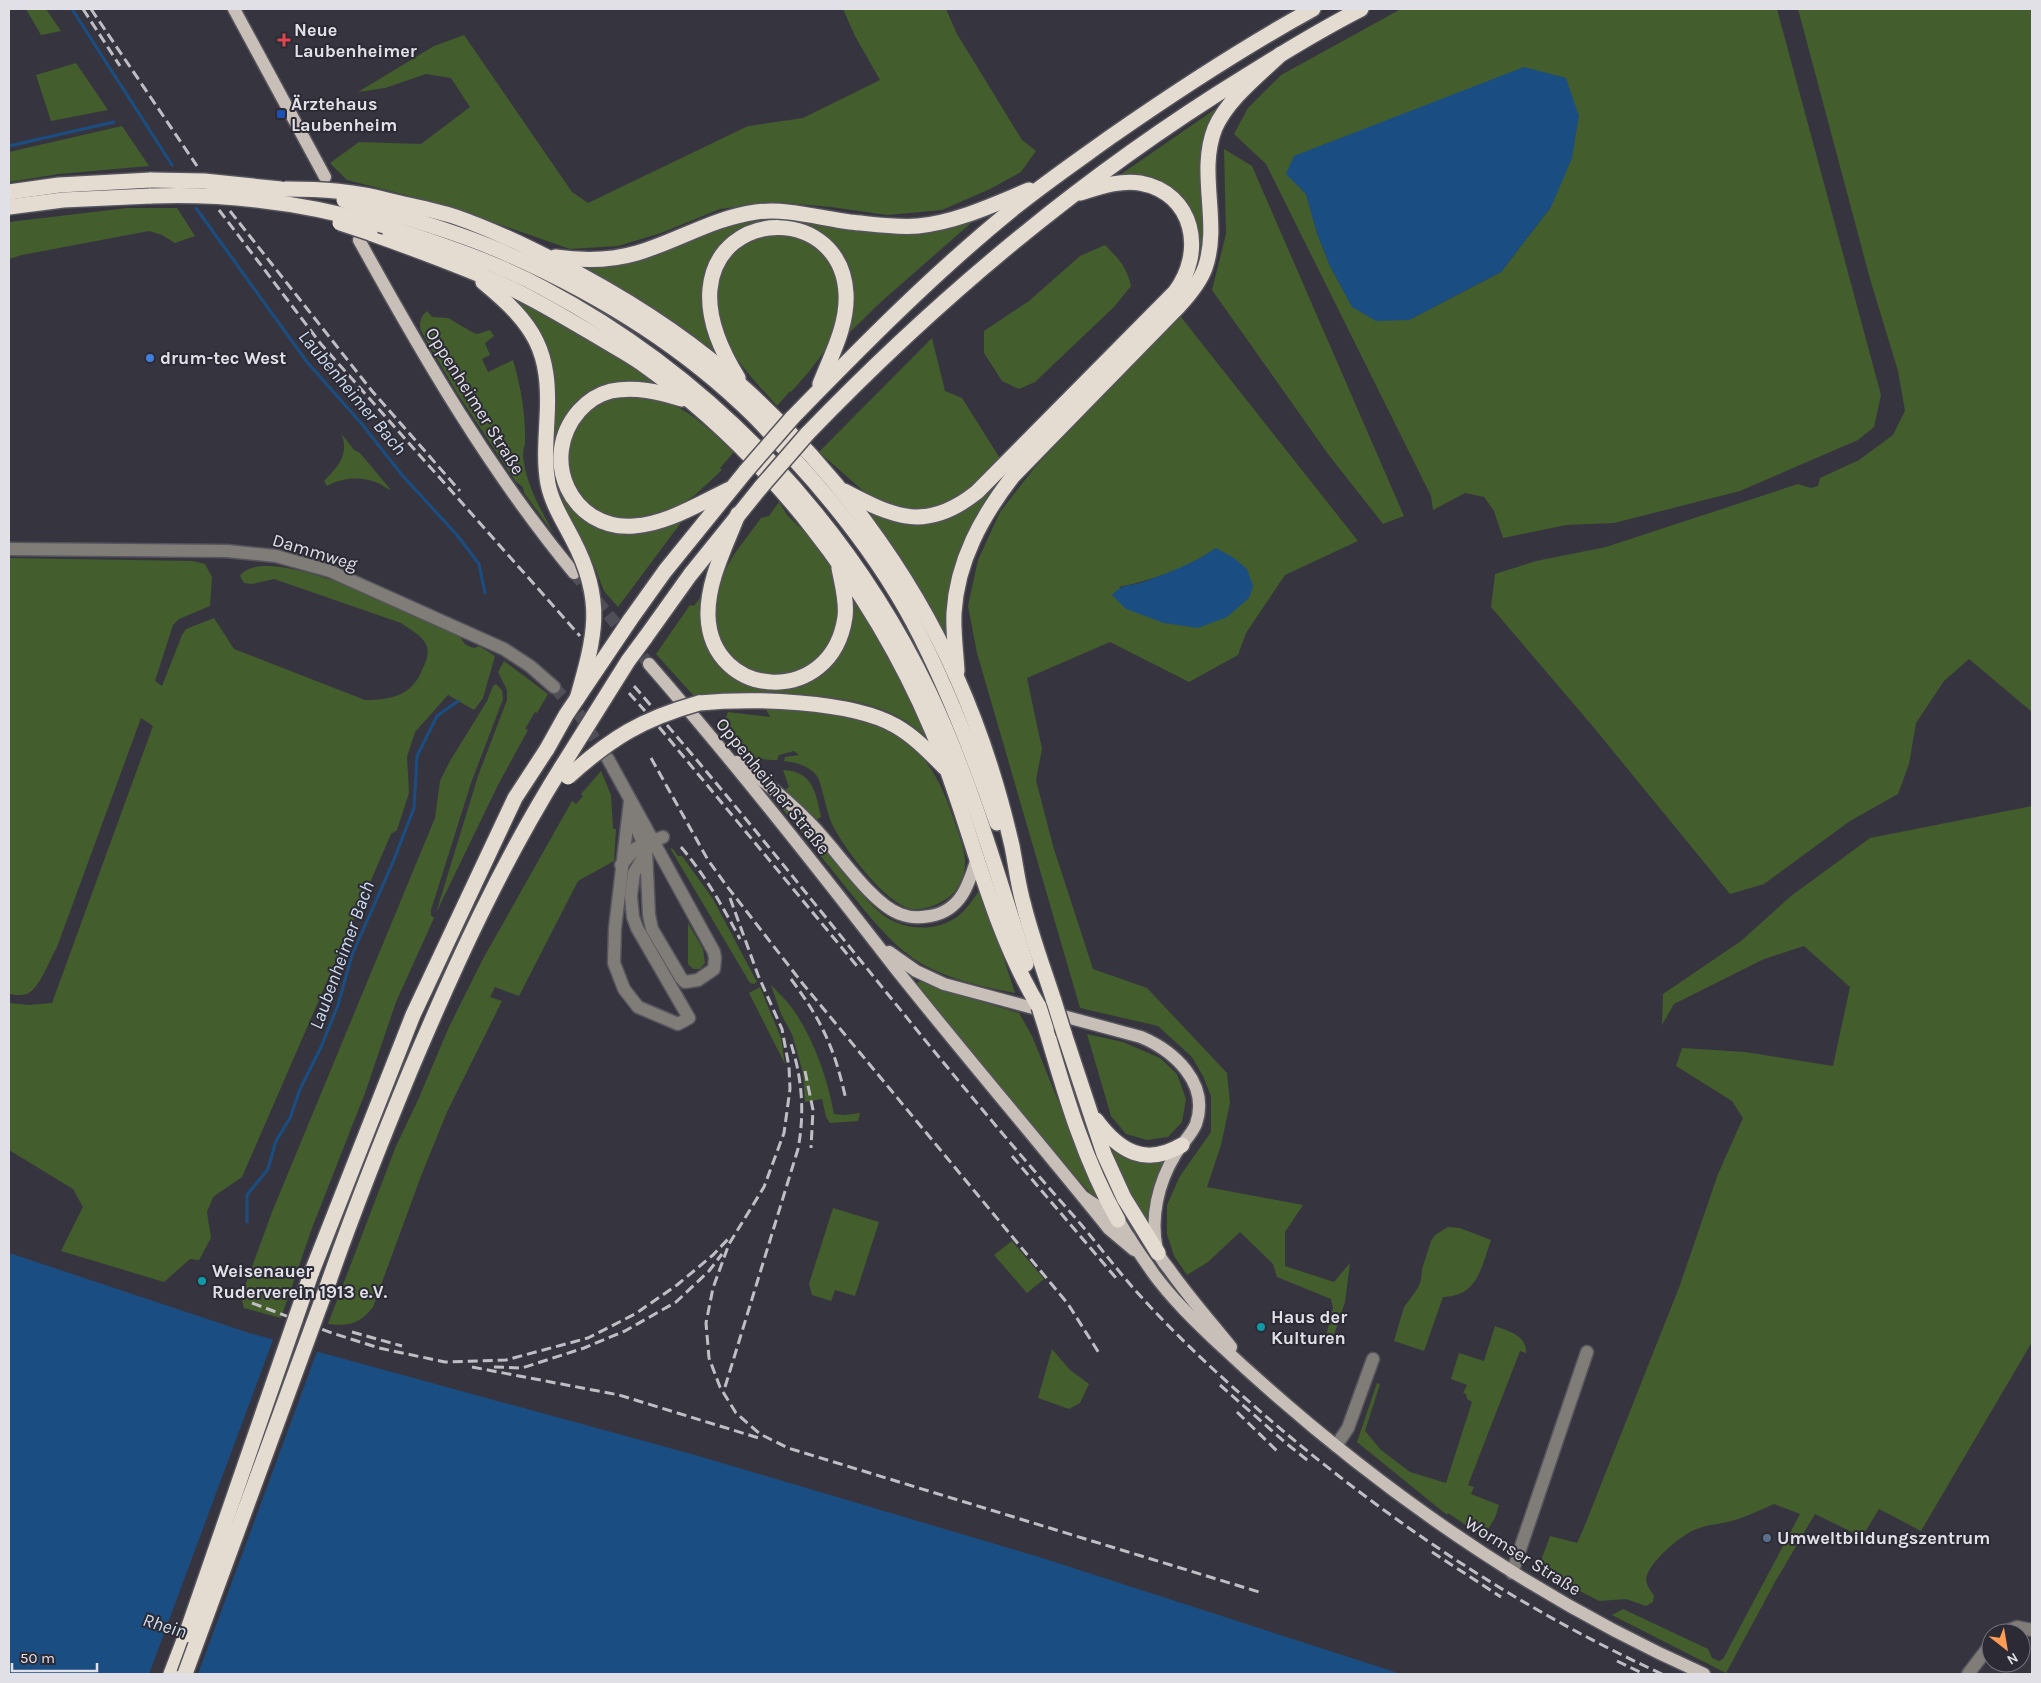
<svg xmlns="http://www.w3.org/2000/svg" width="2041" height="1683" font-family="Karla,sans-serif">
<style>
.green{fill:#435d2c;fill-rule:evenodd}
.water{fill:#1a4e82}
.pier{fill:#36353f}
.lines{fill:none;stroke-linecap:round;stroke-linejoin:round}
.stream{stroke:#1a4e82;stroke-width:3}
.minor-tunnel{stroke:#504f58;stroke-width:12;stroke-dasharray:12 6;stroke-linecap:butt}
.major-tunnel{stroke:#504f58;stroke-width:12;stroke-dasharray:12 6;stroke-linecap:butt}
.minor-casing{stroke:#55545d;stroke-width:15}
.major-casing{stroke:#55545d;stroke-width:15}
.highway-casing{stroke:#55545d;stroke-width:18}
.minor{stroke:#807c77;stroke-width:12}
.major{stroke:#c8c0b8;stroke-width:12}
.highway{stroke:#e5dcd1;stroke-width:15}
.rail{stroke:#bfbec5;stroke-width:3;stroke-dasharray:10 5;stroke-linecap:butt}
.highway-bridge-casing{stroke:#55545d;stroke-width:18;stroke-linecap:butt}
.highway-bridge{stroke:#e5dcd1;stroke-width:15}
.health-dot{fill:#e0444e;stroke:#2c2b35;stroke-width:2}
.transit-dot{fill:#1a4fb4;stroke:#2c2b35;stroke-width:2}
.shop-dot{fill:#3f7fe0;stroke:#2c2b35;stroke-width:2}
.culture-dot{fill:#0f9aa8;stroke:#2c2b35;stroke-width:2}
.service-dot{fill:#5c6f8a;stroke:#2c2b35;stroke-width:2}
.labels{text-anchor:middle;stroke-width:4;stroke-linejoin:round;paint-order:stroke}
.poi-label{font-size:18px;font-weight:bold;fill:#e1e0e7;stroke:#2c2b35;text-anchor:start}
.street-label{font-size:18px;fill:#e1e0e7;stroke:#2c2b35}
.water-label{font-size:19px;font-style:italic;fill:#cbdcef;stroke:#2c2b35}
</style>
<rect width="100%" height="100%" fill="#36353f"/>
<!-- green -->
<g class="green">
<polygon points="26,9 46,9 61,31 41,35"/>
<polygon points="843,9 946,9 957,34 1022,140 1036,151 1021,172 990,189 942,210 887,215 831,207 775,202 720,209 661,233 618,246 570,249 445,205 347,180 330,163 359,142 421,144 470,107 451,78 426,74 385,88 358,92 434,46 464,35 572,192 588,203 748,126 803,118 880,80 855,36"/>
<path d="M 1401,9 L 1777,9 L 1881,395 L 1874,427 L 1858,440 L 1740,491 L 1614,523 L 1566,525 L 1503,538 L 1494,511 L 1484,497 L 1465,493 L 1433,510 L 1431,496 L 1266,164 L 1234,134 L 1248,108 L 1281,75 ZM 1287,174 L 1551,207 L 1501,272 L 1409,320 L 1352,306 L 1330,266 L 1317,233 L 1306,194 Z"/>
<polygon points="1798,9 2032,9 2032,712 1969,659 1944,681 1916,723 1909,764 1898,794 1850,821 1764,884 1730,894 1590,723 1491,607 1495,574 1536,561 1606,547 1798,484 1811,488 1818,486 1820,478 1859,460 1893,435 1905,411 1898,371 1870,279"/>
<polygon points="76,63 108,110 51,121 36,75"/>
<polygon points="1224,103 1215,116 1204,247 1196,275 984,507 947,638 945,637 892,547 867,511 931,523 946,519 966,508 1189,280 1182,201 1117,177"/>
<polygon points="122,126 149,166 59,174 9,182 9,152"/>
<polygon points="1224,149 1252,166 1404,516 1383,524 1328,454 1212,290 1226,234"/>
<polygon points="127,208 177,208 195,236 175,243 162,235 149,231 22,255 9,259 9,222"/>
<path d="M 769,218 C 701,245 687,288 718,353 L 645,303 L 585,267 L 620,265 L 667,250 L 723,226 Z"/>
<path d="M 785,218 L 830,224 L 970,219 L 971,223 L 882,301 L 846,336 L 843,259 C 829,236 810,227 785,218 Z"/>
<path d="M 792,234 C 799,237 807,239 813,243 C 848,268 845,317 825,350 C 815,365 803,379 791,392 L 790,391 L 777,406 C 760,387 742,368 729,347 C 721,333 715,315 715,299 C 716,279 729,252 747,241 C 760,234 778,235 792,234 Z"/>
<path d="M 1105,245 C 1118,258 1127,267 1131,286 L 1114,307 L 1035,382 L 1019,389 L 1002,381 L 984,353 L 984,331 L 1029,301 L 1080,256 Z"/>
<polygon points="516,299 620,357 657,385 603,388 554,454 600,526 689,512 618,607 604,591 594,565 559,498 551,463 552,417 526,314"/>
<path d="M 427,311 L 432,317 L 448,318 L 472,332 L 477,334 L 490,330 L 494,336 L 485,343 L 490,355 L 482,359 L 488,372 L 513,360 C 521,387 526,416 525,444 C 524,448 523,451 523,455 C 525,483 541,510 554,534 L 524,493 L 523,487 L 516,482 L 457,393 L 421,331 C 419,323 420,317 427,311 Z"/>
<path d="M 1181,317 L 1358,541 L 1285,575 L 1246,633 L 1238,655 L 1189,682 L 1110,642 L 1027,678 L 1042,749 L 1036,780 L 1053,846 L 1093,969 L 1147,988 L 1227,1073 L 1230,1103 L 1221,1145 L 1207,1187 L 1303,1205 L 1285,1232 L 1285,1266 L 1334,1282 L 1350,1263 L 1345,1302 L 1332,1341 L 1326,1336 L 1333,1308 L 1331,1299 L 1277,1277 L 1273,1264 L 1240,1232 L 1208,1262 L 1187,1275 L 1174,1256 L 1167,1234 L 1167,1205 L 1180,1176 L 1211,1132 L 1211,1096 L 1203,1076 L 1192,1057 L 1158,1026 L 1080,1008 L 977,653 L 968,606 L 978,560 L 1000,512 L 1035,467 L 1140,355 ZM 1216,548 L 1164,623 L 1119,587 C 1153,580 1188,568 1216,548 Z"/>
<polygon points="932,338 945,391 962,398 1001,460 979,486 946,508 914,513 876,502 819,452"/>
<path d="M 641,394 C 651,397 662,399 671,404 C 695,414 715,435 734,452 L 720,468 L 722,470 L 694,496 L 668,512 L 652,517 L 628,520 L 599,514 L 583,501 L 569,477 L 568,441 L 586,411 L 607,398 Z"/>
<path d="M 341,433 L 354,450 L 360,453 L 391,490 C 387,489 382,485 378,483 C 362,476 342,477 327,486 L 324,481 C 338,467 350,454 341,433 Z"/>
<polygon points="779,502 788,516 809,536 830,566 835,580 840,608 835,634 819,660 790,676 759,675 731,658 721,643 714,623 715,598 721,577 735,553 761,518 769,516"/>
<path d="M 9,558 L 193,561 L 205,564 L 212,577 L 210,606 L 179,619 L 173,625 L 155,681 L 162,686 L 182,635 L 186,629 L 214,618 L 234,649 L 365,700 C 390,700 412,696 422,670 C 426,662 429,655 427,647 C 424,636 409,629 401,623 L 274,579 L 252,584 L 244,583 L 240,576 C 262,542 396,605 426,619 C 435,624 449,628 457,634 C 465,641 461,644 474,648 L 479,646 L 495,656 L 483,698 L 474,710 L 448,695 L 415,732 L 407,757 L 409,793 L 397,830 L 391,834 L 256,1145 L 242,1177 L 213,1197 L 207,1212 L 211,1238 L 199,1260 L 190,1259 L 164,1282 L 61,1251 L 83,1207 L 73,1189 L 9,1150 L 9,1003 L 29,1005 L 52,1003 L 153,726 L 141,718 L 57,947 C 50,959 41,985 29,993 C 23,996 15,995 9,994 Z"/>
<path d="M 702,595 L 702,618 L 707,641 L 769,688 L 842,647 L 849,626 L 851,599 L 853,599 C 884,642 906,690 927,738 C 917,729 906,720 893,714 C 842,690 749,691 693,695 L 656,654 L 690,605 L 694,606 Z"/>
<polygon points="504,661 548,694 537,713 535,712 525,729 528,730 498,785 436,913 478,776 507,700 507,690 498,672"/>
<polygon points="496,684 502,690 503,699 471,783 431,910 431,915 434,918 396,1002 365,1093 312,1228 281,1318 244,1308 241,1297 272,1212 435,818 440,781 450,761 487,701 493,686"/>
<path d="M 766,709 C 811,712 858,712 898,736 C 930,755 945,792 956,826 C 960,838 965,850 965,862 C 965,879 956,895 941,902 C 932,907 922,910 912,909 C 887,906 838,842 830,819 C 827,811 820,779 817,776 C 810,766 795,762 784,761 L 785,757 L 799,755 L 794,751 L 779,755 L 777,760 C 742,759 740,751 717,727 L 725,720 L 728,712 L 770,717 Z"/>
<path d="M 783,770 C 813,771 816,793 821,817 L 816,820 L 785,790 L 789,787 Z"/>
<path d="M 601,771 L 611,795 L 613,829 L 616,829 L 614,861 L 578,881 L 519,996 L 495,987 L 490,997 L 502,1001 L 447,1112 L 421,1176 L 373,1307 C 359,1325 348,1326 328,1324 L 396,1146 L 418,1100 L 449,1027 L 484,957 L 572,801 L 576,804 L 583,796 L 581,794 Z"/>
<path d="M 777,799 C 797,817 815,836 832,857 C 846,874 860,894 876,909 C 897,930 932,934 957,917 C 966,910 972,901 979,891 L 982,892 L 1015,993 C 982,987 943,978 914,959 C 888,941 868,914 848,890 C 824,860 800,830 776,801 Z"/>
<path d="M 2032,806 L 2032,1342 L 1921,1531 L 1879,1509 L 1862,1537 L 1815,1514 L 1775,1582 L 1726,1673 L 1612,1615 L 1623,1609 L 1708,1649 L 1712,1658 L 1719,1661 L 1723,1659 L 1800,1514 L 1774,1504 C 1762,1509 1750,1515 1738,1519 C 1724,1524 1708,1524 1694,1530 C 1680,1536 1648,1563 1646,1579 C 1646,1585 1651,1591 1654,1596 L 1653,1602 L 1646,1606 L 1626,1599 L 1599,1601 L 1545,1573 L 1545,1570 L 1539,1566 L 1550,1536 L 1577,1543 L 1583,1530 L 1680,1285 L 1718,1174 L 1743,1118 L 1732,1101 L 1676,1066 L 1682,1048 L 1745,1052 L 1833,1066 L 1850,987 L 1804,946 L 1764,959 L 1674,1004 L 1662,1025 L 1663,994 L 1741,941 L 1791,896 L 1870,838 Z"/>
<polygon points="670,848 673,849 678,856 682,856 713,899 757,982 754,984 750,983"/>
<polygon points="688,923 703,949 705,963 700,969 693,969 688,964"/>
<polygon points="920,981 945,991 1019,1013 1032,1036 1080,1155 1102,1201 1099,1203 1040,1136 916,984"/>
<path d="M 771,985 C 778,992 786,1000 792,1008 C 814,1039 827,1077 834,1114 L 844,1115 L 860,1113 L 858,1121 L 830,1123 L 826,1117 L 822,1099 L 805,1102 L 803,1073 L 792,1034 L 781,1014 Z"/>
<polygon points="760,987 781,1038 785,1064 749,993"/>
<polygon points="1087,1034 1123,1042 1160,1058 1177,1074 1186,1099 1182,1122 1168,1137 1147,1140 1126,1134 1111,1116"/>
<polygon points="1111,1150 1137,1161 1166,1160 1150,1222 1147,1222 1124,1182"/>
<polygon points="833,1208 879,1222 855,1296 835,1290 831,1301 812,1295 809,1284"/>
<path d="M 1448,1227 L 1460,1228 L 1491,1240 C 1481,1268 1478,1296 1443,1297 L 1424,1351 L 1394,1341 L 1404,1307 L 1418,1288 L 1421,1280 L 1422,1269 L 1431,1241 L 1435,1235 Z"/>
<polygon points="1012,1241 1044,1279 1027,1293 994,1255"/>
<path d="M 1495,1326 C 1508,1331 1527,1335 1526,1353 L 1520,1351 L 1468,1485 L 1474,1487 L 1471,1494 L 1499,1505 L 1495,1518 L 1483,1537 L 1448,1513 L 1447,1515 L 1357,1442 L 1377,1383 L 1380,1384 L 1365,1431 L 1381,1450 L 1410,1472 L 1446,1483 L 1472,1402 L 1467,1399 L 1466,1394 L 1463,1393 L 1467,1385 L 1451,1379 L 1459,1353 L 1484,1361 Z"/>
<polygon points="1052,1349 1070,1370 1089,1384 1080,1403 1069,1409 1038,1398"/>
</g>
<!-- water -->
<g class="water">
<polygon points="1524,67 1566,78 1579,116 1572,158 1551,207 1501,272 1409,320 1376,321 1352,307 1330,266 1317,233 1306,194 1286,174 1294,156"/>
<path d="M 1216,548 L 1234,558 L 1247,569 L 1253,586 L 1249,598 L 1227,617 L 1198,628 L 1164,623 L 1126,609 L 1112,595 C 1124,582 1131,587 1146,581 C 1170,572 1195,563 1216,548 Z"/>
<polygon points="9,1253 249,1333 695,1455 1039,1557 1401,1674 9,1674"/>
</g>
<!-- pier -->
<polygon class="pier" points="274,1337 318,1349 198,1674 149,1674"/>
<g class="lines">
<!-- stream -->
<g class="stream">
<polyline points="72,9 172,165"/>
<polyline points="9,146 114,122"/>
<polyline points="196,208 307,362 361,423 402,475 457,535 479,564 485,593"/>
<polyline points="247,1222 247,1195 268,1169 276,1141 290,1118 300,1089 321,1047 338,1005 352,955 393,862 414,808 417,756 437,716 458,701"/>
</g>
<!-- minor-tunnel -->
<polyline class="minor-tunnel" points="554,687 579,714 606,757"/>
<!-- major-tunnel -->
<polyline class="major-tunnel" points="574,573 649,664"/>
<defs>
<g id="minor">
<polyline points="9,549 227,551 276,556 330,571 504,649 530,666 554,687"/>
<polyline points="608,759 714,952 715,958 714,969 698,980 685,982 681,978 652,929 649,915 646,850 637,829 632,809"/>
<polyline points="630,801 615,928 614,963 624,989 638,1007 678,1024 689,1018 637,928 633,917 631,896 634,873 653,840"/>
<polyline points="621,865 636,848 663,837"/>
<polyline points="1336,1446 1348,1428 1373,1359"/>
<polyline points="1512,1573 1587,1352"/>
<polyline points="2003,1633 2017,1627 2032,1630"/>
<polyline points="1968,1674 1991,1644"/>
</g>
<g id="major">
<polyline points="234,9 325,177"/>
<path d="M 359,240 C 423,356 489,470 574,573"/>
<path d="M 649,664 C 735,763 816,866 896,969 C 966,1057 1039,1142 1109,1229 L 1134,1250"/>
<path d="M 737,762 C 763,780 788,800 810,823 C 835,847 870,903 900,914 C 910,918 920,918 930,916 C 961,911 969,884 977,858"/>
<path d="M 889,952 L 916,971 L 944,984 L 1141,1037 C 1174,1051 1210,1083 1196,1124 C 1191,1136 1181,1144 1175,1155 C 1158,1183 1150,1218 1157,1250 C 1159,1257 1165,1264 1169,1269 C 1188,1296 1210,1321 1231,1347"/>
<path d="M 1085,1198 C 1094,1205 1110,1212 1118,1220 C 1122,1225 1125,1232 1129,1237 C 1136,1249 1145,1261 1153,1273 C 1172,1299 1195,1321 1218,1343 C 1363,1479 1522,1593 1704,1674"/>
</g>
<g id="highway">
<polyline points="9,192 59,185 151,180"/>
<path d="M 391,201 C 412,206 435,210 456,217 C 499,232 541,253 581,275 C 640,307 696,344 745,389 C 833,469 909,569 957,678 C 981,732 999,789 1012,846 C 1016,866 1018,886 1024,906 C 1032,938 1044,970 1054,1001"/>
<polyline points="9,207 63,200 151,196"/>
<path d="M 388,212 C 423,223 458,233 491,247 C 586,287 680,343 753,415 C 767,429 780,444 793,458 C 839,508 881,562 913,622 C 947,686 973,754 997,823"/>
<path d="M 385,226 C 439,244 493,261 543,288 C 711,377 847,521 929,692 C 970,779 997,873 1026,964"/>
<path d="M 370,233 C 417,250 465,267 510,288 C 540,302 567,319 595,335 C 611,345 627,353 641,363 C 768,453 872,588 932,730 C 970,820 988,923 1039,1007"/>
<path d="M 555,257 C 583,261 610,261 637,253 C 678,241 713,218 756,212 C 787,208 819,218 850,222 C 872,224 896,228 918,226 C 957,222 993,205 1029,190"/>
<path d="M 483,282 C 535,325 551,350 547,419 C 546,441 544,462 548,484 C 552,504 564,522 573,540"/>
<path d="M 738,378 C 722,352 707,321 710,289 C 718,206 841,207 846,293 C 848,325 831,356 820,384"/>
<path d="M 682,399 C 659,392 635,386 611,391 C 599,394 587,402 579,411 C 538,458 571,531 634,526 C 667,524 700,503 730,489"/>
<path d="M 792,418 C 863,345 935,272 1014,208 C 1045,183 1077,161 1109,138 C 1175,92 1242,48 1313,9"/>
<path d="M 807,434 C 940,296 1083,176 1246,76 C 1284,52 1322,29 1361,9"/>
<path d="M 844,491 C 895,518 927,532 977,492 L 1175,292 C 1205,253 1195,193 1140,183 C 1119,180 1100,187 1080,193"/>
<path d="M 738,514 C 726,546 707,581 708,616 C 711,700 832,708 845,617 C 847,601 842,584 839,568"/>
<polyline points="630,620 665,571 746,471"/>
<polyline points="645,638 690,575 761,487"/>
<path d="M 957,671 C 956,652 953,632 954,613 C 957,561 982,516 1013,476 L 1179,306 C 1190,294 1200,282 1205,268 C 1221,223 1197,173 1215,128 C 1228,99 1258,76 1281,54"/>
<path d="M 699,703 C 750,698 851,700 896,726 C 915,737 930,753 945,768"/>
<path d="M 1046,1029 C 1065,1094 1084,1160 1118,1220"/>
<polyline points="1064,1033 1104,1154 1124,1198 1158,1253"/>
<path d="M 1096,1120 C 1119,1151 1145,1167 1182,1145"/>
<polyline points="311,1274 413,1015 515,798 547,749"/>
<path d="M 329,1281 C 354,1210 382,1139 411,1069 C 455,965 501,864 561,768"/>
<polyline points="171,1674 186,1635"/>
</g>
</defs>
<!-- minor casing -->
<use href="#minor" class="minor-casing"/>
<!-- major casing -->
<use href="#major" class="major-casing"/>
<!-- highway casing -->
<use href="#highway" class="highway-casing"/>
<!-- minor -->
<use href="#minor" class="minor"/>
<!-- major -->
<use href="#major" class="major"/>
<!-- highway -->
<use href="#highway" class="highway"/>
<!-- rail -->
<g class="rail">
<polyline points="83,9 120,66"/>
<polyline points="91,9 197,166"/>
<polyline points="219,210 321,344 580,636"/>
<polyline points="230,211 372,391 460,491"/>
<polyline points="634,686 653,708"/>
<polyline points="629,693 645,711"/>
<path d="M 667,725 C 805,886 932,1056 1072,1214 C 1094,1239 1113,1265 1135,1290 C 1159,1317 1186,1344 1213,1369 C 1347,1493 1496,1598 1662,1674"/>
<polyline points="659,727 857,966"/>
<polyline points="651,758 708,860 726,885 803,984 1068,1304 1099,1353"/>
<path d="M 681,847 C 705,875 723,907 740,939"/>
<polyline points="730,898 758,975 782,1029 789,1067 790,1089 784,1133 764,1187 729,1244 713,1288 706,1323 709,1358 720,1387 736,1413 760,1434 788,1448 1259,1592"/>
<path d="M 791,979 C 822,1021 835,1049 846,1100"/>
<polyline points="805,1071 813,1110 811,1148"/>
<polyline points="1012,1156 1116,1278"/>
<polyline points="252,1303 332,1333 379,1348 445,1362 506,1360 588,1338 635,1314 677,1285 713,1255 730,1237"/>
<polyline points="352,1332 402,1346"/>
<polyline points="472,1367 619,1395 762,1439"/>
<polyline points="494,1367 522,1368 584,1348 625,1331 676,1302 709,1271 722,1254"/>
<polyline points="1220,1385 1287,1444 1311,1463"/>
<path d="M 725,1387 L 798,1149 C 805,1112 802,1076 790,1041"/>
<polyline points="1237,1412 1277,1451"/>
<polyline points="1432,1552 1501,1597"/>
<polyline points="1617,1661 1644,1674"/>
</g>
<defs>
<g id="highway-bridge">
<polyline points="151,180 204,181 281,189"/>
<path d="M 285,189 C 323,189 354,191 391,201"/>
<path d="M 151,196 C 229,193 310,204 385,226"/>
<polyline points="344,200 388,212"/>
<polyline points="340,223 370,233"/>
<polyline points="746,471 792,418"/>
<polyline points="761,487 807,434"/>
<path d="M 573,540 C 605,601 595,636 577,699"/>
<polyline points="547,749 566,715 630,620"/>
<polyline points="561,768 628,661 645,638"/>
<path d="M 568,777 C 611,738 642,719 699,703"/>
<polyline points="1054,1001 1064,1033"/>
<polyline points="1039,1007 1046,1029"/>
<polyline points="186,1635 311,1274"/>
<polyline points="185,1674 329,1281"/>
</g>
</defs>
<!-- highway-bridge casing -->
<use href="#highway-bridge" class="highway-bridge-casing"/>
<!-- highway-bridge -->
<use href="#highway-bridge" class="highway-bridge"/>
</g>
<!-- markers -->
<path class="health-dot" d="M281.5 32.5h5v5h5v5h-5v5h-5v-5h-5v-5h5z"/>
<rect class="transit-dot" x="276" y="109" width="10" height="10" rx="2.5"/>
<circle class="shop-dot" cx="150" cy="358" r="5"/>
<g class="culture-dot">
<circle cx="202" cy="1281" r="5"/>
<circle cx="1261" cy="1327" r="5"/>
</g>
<circle class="service-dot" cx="1767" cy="1538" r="5"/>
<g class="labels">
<!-- poi labels -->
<g class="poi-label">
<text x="294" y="36">Neue<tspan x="294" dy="21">Laubenheimer</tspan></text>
<text x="291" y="110">Ärztehaus<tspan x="291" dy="21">Laubenheim</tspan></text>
<text x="160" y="364">drum-tec West</text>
<text x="212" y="1277">Weisenauer<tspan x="212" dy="21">Ruderverein 1913 e.V.</tspan></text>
<text x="1271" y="1323">Haus der<tspan x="1271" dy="21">Kulturen</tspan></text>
<text x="1777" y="1544">Umweltbildungszentrum</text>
</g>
<!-- street labels -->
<g class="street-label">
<text transform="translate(475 401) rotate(58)" y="6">Oppenheimer Straße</text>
<text transform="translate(315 552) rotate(17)" y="6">Dammweg</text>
<text transform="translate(773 786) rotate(51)" y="6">Oppenheimer Straße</text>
<text transform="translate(1523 1556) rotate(32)" y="6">Wormser Straße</text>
</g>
<!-- water labels -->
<g class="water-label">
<text transform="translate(353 392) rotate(50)" y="7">Laubenheimer Bach</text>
<text transform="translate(341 955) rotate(-70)" y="7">Laubenheimer Bach</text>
<text transform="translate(165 1625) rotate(17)" y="7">Rhein</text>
</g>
</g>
<!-- border -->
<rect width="2041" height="1683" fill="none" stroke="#e1e0e7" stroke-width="20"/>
<!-- north arrow -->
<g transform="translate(2006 1648) rotate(149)"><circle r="24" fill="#2c2b35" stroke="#74737c"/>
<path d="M0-4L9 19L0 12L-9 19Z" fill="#fd9c55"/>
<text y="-8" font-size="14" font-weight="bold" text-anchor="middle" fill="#e1e0e7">N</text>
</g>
<!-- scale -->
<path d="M12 1663v8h85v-8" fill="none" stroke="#e1e0e7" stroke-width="2.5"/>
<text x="20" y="1663" font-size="15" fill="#e1e0e7" stroke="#2c2b35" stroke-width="4" paint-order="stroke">50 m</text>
</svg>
